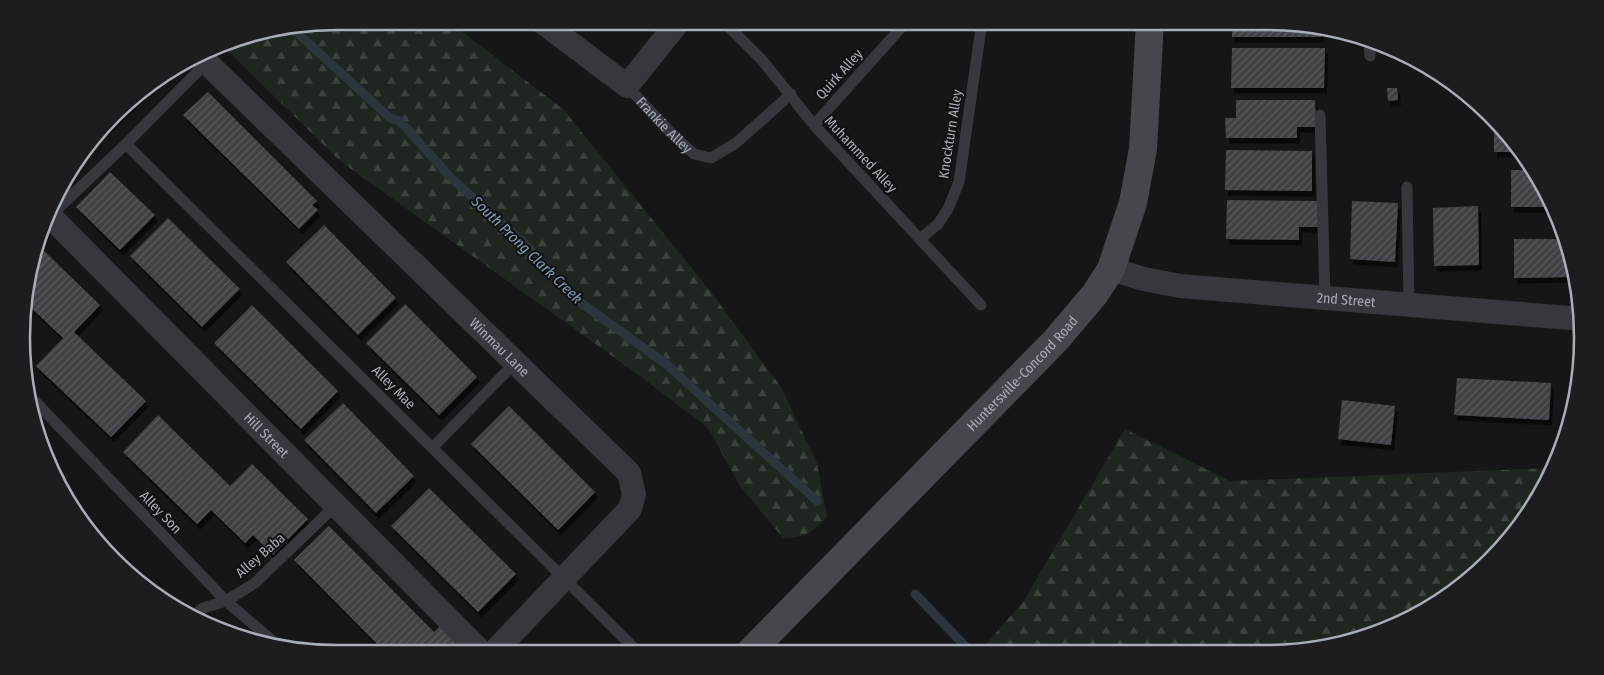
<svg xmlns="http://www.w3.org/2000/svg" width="1604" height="675" font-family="'Fira Sans Condensed',sans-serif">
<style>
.forest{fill:url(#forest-firs)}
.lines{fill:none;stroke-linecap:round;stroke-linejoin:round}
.stream{stroke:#2c353c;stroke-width:9}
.building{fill:url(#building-hatch);filter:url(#shadow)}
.lane{stroke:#37383d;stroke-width:11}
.street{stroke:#37383d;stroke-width:24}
.secondary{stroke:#45474d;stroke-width:28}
.labels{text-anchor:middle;stroke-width:4.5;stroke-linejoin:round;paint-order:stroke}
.street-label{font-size:14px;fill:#a8adb8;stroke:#111113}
.water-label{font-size:15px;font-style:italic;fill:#7f9bb3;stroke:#111113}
.rim{fill:none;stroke:#a8adb8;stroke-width:2.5}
</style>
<defs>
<pattern id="forest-firs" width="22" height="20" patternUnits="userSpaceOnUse" patternTransform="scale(1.25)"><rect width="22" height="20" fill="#1e261f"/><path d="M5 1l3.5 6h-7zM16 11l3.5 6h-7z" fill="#3c433d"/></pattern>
<pattern id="building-hatch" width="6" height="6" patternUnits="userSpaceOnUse" patternTransform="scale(1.25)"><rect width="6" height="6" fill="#404145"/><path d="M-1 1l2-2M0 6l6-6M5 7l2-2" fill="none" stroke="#595a5e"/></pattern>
<filter id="shadow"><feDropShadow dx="3" dy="5.5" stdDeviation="0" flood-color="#0009"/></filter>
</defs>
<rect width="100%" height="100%" fill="#161618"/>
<!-- forest -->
<g class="forest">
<path d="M 338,21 L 448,21 L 563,109 L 711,292 L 781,387 L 817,463 L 827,517 C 814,532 803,538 783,538 L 740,486 L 708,428 L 636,373 L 340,161 L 223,46 L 236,38 Z"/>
<polygon points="1125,429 1230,481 1552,468 1529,513 1475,575 1406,621 1308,651 979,652 1023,602"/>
</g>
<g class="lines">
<!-- stream -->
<g class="stream">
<polyline points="293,29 390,118 400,121 451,178 522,241 573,297 666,364 817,501"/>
<polyline points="915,594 971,652"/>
</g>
</g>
<!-- building -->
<g class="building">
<polygon points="1232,21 1267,21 1321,30 1321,37 1232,37"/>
<polygon points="1232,48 1325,48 1324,88 1231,88"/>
<polygon points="1387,88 1397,88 1398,100 1388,101"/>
<polygon points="146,90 104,132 103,131 129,100"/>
<polygon points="208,92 317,201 312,205 318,210 299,229 183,115"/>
<polygon points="1236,100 1315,100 1316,127 1297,127 1297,138 1226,138 1225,118 1236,118"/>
<polygon points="1494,125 1515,152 1494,152"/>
<polygon points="1226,150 1312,151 1312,191 1225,190"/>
<polygon points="1511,170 1529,170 1550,198 1553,207 1511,207"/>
<polygon points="110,172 155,215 120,250 76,207"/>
<polygon points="1227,200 1321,201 1320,227 1299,227 1299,240 1226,239"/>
<polygon points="1352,201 1398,203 1395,262 1350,259"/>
<polygon points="1478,206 1479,265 1434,266 1433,208"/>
<polygon points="168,218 240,289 202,327 130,256"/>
<polygon points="324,225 396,298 358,335 286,262"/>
<polygon points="1514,239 1561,239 1571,277 1514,278"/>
<polygon points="42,249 100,305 74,332 146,401 111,437 36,366 63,338 26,303 27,276 34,258"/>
<polygon points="405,304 477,377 439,415 366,343"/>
<polygon points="252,305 338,391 301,429 214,343"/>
<polygon points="1457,378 1551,383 1549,420 1454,415"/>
<polygon points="1342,400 1395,406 1391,445 1338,439"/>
<polygon points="343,403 414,476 376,513 304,440"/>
<polygon points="509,406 595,492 558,530 471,444"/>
<polygon points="158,415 230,486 252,464 308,519 273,555 253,535 245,543 211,510 197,524 123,452"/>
<polygon points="429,488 516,574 478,612 391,526"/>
<polygon points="329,526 434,632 443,623 473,653 387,654 294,560"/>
</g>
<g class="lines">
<!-- lane -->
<g class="lane">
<polyline points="723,21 762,60 814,125 981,305"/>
<polyline points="1369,39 1370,56"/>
<path id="s1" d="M 627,86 L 670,132 L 694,154 L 711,158 L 736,143 L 791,94"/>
<polyline points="1320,115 1325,299"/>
<polyline points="814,125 907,21"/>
<polyline points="126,144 639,653"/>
<polyline points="1407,187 1409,305"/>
<polyline points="50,216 126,144 207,62"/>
<polyline points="920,239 938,224 948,209 959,182 982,21"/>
<polyline points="30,396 226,601 275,643"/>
<polyline points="433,447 515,363"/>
<polyline points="196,614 203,608 226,601 255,583 336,505"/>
</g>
<!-- street -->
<g class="street">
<polyline points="541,21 627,86 679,21"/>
<path id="s2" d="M 202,58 L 629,473 L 634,494 L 630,509 L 493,653"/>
<path id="s3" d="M 50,216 L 482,653"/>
<path id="s4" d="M 1111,269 L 1144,279 L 1180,286 L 1582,319"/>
</g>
<!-- secondary -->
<path class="secondary" id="s5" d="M 749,653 L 1056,340 L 1095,294 L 1111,269 L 1133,203 L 1143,149 L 1150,21"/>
</g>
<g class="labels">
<!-- street labels -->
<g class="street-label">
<text transform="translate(839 74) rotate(-48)" y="5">Quirk Alley</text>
<text dy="5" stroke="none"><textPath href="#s1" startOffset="54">Frankie Alley</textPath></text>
<text transform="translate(950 134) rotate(-81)" y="5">Knockturn Alley</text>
<text transform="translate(861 154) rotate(47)" y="5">Muhammed Alley</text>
<text dy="5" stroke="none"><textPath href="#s4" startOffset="238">2nd Street</textPath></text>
<text dy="5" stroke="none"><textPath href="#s2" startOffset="415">Winmau Lane</textPath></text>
<text dy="5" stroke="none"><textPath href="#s5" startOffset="391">Huntersville-Concord Road</textPath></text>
<text transform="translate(394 387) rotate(45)" y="5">Alley Mae</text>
<text dy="5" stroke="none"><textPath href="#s3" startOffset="308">Hill Street</textPath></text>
<text transform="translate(161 512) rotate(46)" y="5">Alley Son</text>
<text transform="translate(260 555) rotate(-41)" y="5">Alley Baba</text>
</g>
<!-- water labels -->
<g class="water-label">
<text transform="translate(527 250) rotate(44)" y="5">South Prong Clark Creek</text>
</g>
</g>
<!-- crop -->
<path d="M0 0H1604V675H0ZM337 30H1267A307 307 0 0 1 1574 337V338A307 307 0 0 1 1267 645H337A307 307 0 0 1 30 338V337A307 307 0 0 1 337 30Z" fill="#1d1d20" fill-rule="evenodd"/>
<path class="rim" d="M337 30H1267A307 307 0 0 1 1574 337V338A307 307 0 0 1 1267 645H337A307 307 0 0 1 30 338V337A307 307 0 0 1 337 30Z"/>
</svg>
